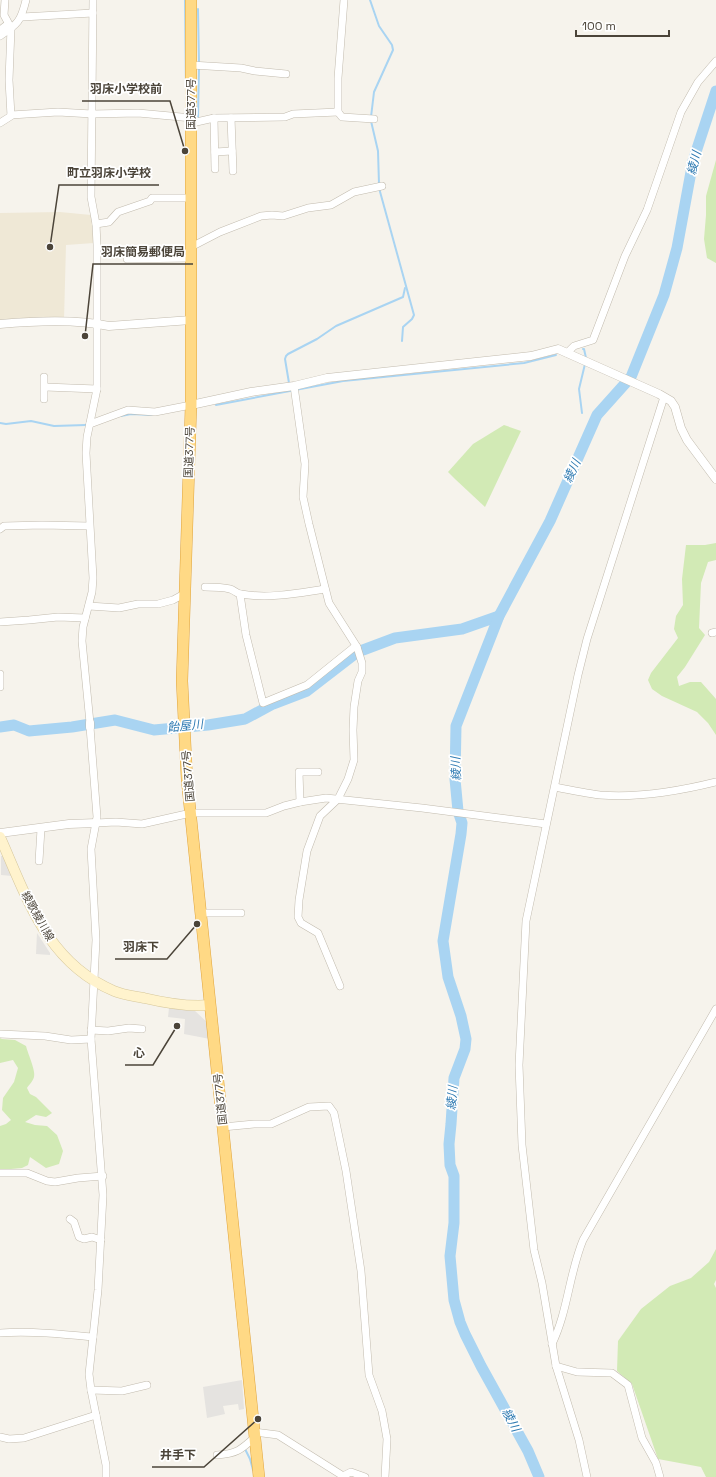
<svg xmlns="http://www.w3.org/2000/svg" width="716" height="1477" font-family="'Space Grotesk','Noto Sans JP',sans-serif">
<style>
.education{fill:#efe8d6}
.green{fill:#d2eab5}
.parking{fill:#e5e3e0}
.lines{fill:none;stroke-linecap:round;stroke-linejoin:round}
.stream{stroke:#a9d4f2;stroke-width:2}
.river{stroke:#a9d4f2;stroke-width:11}
.minor-casing{stroke:#c2bbae;stroke-width:8}
.tertiary-casing{stroke:#c2bbae;stroke-width:9}
.secondary-casing{stroke:#d6c79b;stroke-width:11}
.trunk-casing{stroke:#e0a43c;stroke-width:12}
.minor{stroke:#fff;stroke-width:7}
.tertiary{stroke:#fff;stroke-width:8}
.secondary{stroke:#fff3cd;stroke-width:10}
.trunk{stroke:#ffd985;stroke-width:11}
.labels{text-anchor:middle;stroke-width:3.5;stroke-linejoin:round;paint-order:stroke}
.street-label{font-size:11px;fill:#4b4439;stroke:#fff}
.water-label{font-size:12px;font-style:italic;fill:#2e7ab2;stroke:#fff}
.leader{fill:none;stroke:#4b4439;stroke-width:1.5}
.callout-dot{fill:#4b4439;stroke:#fff;stroke-width:1.5}
.callout-label{font-size:12px;text-anchor:middle;font-weight:bold;fill:#4b4439;stroke:#fff;stroke-width:3.5;stroke-linejoin:round;paint-order:stroke}
</style>
<rect width="100%" height="100%" fill="#f6f3ec"/>
<!-- education -->
<polygon class="education" points="60,212 91,215 94,243 66,245 64,320 0,321 0,213"/>
<!-- green -->
<g class="green">
<polygon points="716,160 716,263 707,258 704,239 706,215 706,196"/>
<polygon points="504,425 521,431 485,507 455,479 448,472 473,444"/>
<polygon points="716,543 716,560 708,562 701,583 699,628 705,635 685,667 677,677 679,686 690,682 701,682 716,699 716,735 708,723 697,712 662,696 652,689 648,680 651,673 678,638 674,629 676,616 683,605 682,579 686,545 705,545"/>
<path d="M 0,1038 L 2,1039 L 15,1040 L 26,1046 C 28,1054 36,1071 34,1077 C 33,1081 29,1085 27,1088 L 30,1094 L 36,1097 L 52,1113 L 46,1117 L 36,1115 L 25,1122 L 35,1125 L 47,1126 L 57,1135 L 63,1151 L 59,1164 L 46,1168 L 30,1157 L 28,1165 L 22,1168 L 0,1170 L 0,1126 L 6,1124 L 11,1120 L 2,1110 L 3,1098 L 14,1082 L 18,1068 L 13,1060 L 0,1063 Z"/>
<polygon points="716,1249 716,1280 714,1284 716,1288 716,1477 706,1477 701,1467 658,1459 632,1384 617,1371 618,1341 641,1309 670,1286 691,1278 709,1262"/>
</g>
<!-- parking -->
<g class="parking">
<polygon points="1,856 3,856 12,876 1,875"/>
<polygon points="37,933 50,953 50,955 36,954"/>
<polygon points="169,1008 195,1011 210,1025 210,1039 184,1034 185,1019 168,1017"/>
<polygon points="242,1380 244,1409 239,1410 238,1404 223,1406 225,1414 207,1418 203,1387"/>
</g>
<g class="lines">
<!-- stream -->
<g class="stream">
<polyline points="185,0 186,93"/>
<polyline points="370,0 379,26 392,45 393,50 374,92 371,117"/>
<polyline points="198,9 199,63"/>
<polyline points="198,118 199,68"/>
<polyline points="371,121 378,151 379,184"/>
<polyline points="379,188 414,315 412,319 403,327 402,341"/>
<polyline points="583,349 584,349 586,358"/>
<polyline points="289,383 285,359 286,356 288,354 317,339 336,326 403,297 405,288"/>
<polyline points="216,405 343,381 524,363 556,355"/>
<polyline points="582,413 579,389 585,364"/>
<polyline points="121,416 131,414 152,415"/>
<polyline points="0,423 6,424 31,421 54,426 86,425"/>
<polyline points="245,1449 250,1459 253,1470"/>
</g>
<!-- river -->
<g class="river">
<polyline points="363,650 395,638 462,629 499,616"/>
<polyline points="0,727 14,725 29,731 72,727 115,720 154,730 208,725 245,719 273,704 307,691 355,654"/>
<polyline points="539,1477 528,1451 481,1366 465,1334 460,1322 454,1300 450,1256 454,1223 454,1176 450,1165 449,1144 451,1124 454,1078 465,1049 466,1039 461,1016 448,977 443,941 461,834 462,823 458,811 455,779 456,726 499,616 550,521 597,415 631,377 664,295 677,248 693,161 716,91"/>
</g>
<defs>
<g id="minor">
<polyline points="344,0 338,78 338,112 342,117 374,119"/>
<polyline points="22,17 93,13"/>
<polyline points="0,30 8,24"/>
<path d="M 0,36 C 18,24 21,21 26,0"/>
<polyline points="191,65 241,68 255,71 286,74"/>
<polyline points="11,115 58,112 92,114 138,113 192,118"/>
<polyline points="214,118 215,169"/>
<polyline points="231,118 233,171"/>
<polyline points="0,123 11,116 9,80 11,28 4,15 5,0"/>
<polyline points="192,123 214,118 285,117 293,114 338,112"/>
<polyline points="215,152 232,151"/>
<polyline points="96,224 109,222 118,212 150,201 152,198 191,198"/>
<polyline points="191,247 220,232 261,216 272,215 283,216 308,208 331,205 354,192 382,186"/>
<polyline points="127,259 191,258"/>
<polyline points="567,353 574,346 593,340 625,256 647,210 681,112 698,82 716,61"/>
<polyline points="294,386 305,464 303,497 309,524 329,603 357,647 362,663 362,672 358,681 354,707 353,730 354,760 348,779 338,799 320,816 307,851 299,900 298,917 301,923 318,933 340,986"/>
<polyline points="45,387 97,389"/>
<polyline points="44,399 44,377"/>
<polyline points="90,424 128,410 155,412 191,405"/>
<polyline points="0,529 4,526 42,525 89,526"/>
<path d="M 205,587 C 214,587 222,587 230,589 C 234,590 237,594 241,594 C 269,599 298,593 325,589"/>
<polyline points="240,594 246,635 263,703 307,685 353,648 357,647"/>
<polyline points="89,606 119,608 138,604 158,604 173,600 184,594"/>
<polyline points="0,622 29,620 58,617 85,618"/>
<polyline points="712,633 716,632"/>
<polyline points="0,674 0,687"/>
<polyline points="90,723 82,641 83,627 92,592 93,578 86,453 87,437 97,389 97,245 96,224 91,197 93,0"/>
<polyline points="90,727 97,817 91,849 96,940 91,1039 103,1195 98,1290 89,1374 91,1390 106,1465 106,1477"/>
<path d="M 555,787 C 570,790 585,793 600,795 C 638,798 680,791 716,782"/>
<polyline points="300,802 299,772 318,772"/>
<polyline points="96,823 116,822 142,824 191,813 266,813 284,806 300,802 326,798 422,808 546,824"/>
<polyline points="39,861 41,829"/>
<polyline points="201,913 241,913"/>
<polyline points="91,1030 108,1031 129,1028 142,1029"/>
<polyline points="0,1034 45,1036 71,1040 91,1039"/>
<polyline points="223,1127 254,1124 271,1124 309,1107 329,1106 334,1113 346,1171 361,1271 369,1375 382,1411 387,1439 385,1477"/>
<polyline points="0,1173 27,1173 47,1181 55,1182 78,1178 103,1176"/>
<polyline points="70,1219 74,1222 79,1237 84,1239 92,1237 101,1240"/>
<path d="M 0,1333 C 31,1331 62,1334 93,1337"/>
<path d="M 552,1344 C 568,1311 569,1274 583,1240 L 716,1009"/>
<polyline points="556,1366 577,1372 612,1373 628,1385 642,1438 656,1463 660,1477"/>
<polyline points="91,1390 122,1391 147,1385"/>
<polyline points="254,1432 278,1435 343,1476 351,1472 365,1477"/>
<polyline points="0,1437 9,1439 24,1438 96,1415"/>
<path d="M 217,1455 C 236,1454 241,1450 255,1437"/>
<polyline points="587,1477 579,1440 556,1366 542,1283 534,1250 522,1145 519,1065 526,921 578,675 587,639 664,397"/>
</g>
<g id="tertiary">
<path d="M 0,324 C 33,321 77,319 109,326 L 191,320"/>
<polyline points="191,405 251,392 294,386 327,378 531,356 558,349 659,394 671,401 675,407 681,428 687,440 716,479"/>
<polyline points="90,723 90,727"/>
<polyline points="0,833 69,824 96,823"/>
</g>
<path id="secondary" d="M 0,837 C 27,898 47,963 114,991 C 123,995 134,996 144,998 C 165,1003 188,1007 210,1005"/>
<polyline id="trunk" points="191,0 191,405 182,681 187,780 259,1477"/>
</defs>
<!-- minor casing -->
<use href="#minor" class="minor-casing"/>
<!-- tertiary casing -->
<use href="#tertiary" class="tertiary-casing"/>
<!-- secondary casing -->
<use href="#secondary" class="secondary-casing"/>
<!-- trunk casing -->
<use href="#trunk" class="trunk-casing"/>
<!-- minor -->
<use href="#minor" class="minor"/>
<!-- tertiary -->
<use href="#tertiary" class="tertiary"/>
<!-- secondary -->
<use href="#secondary" class="secondary"/>
<!-- trunk -->
<use href="#trunk" class="trunk"/>
</g>
<g class="labels">
<!-- street labels -->
<g class="street-label">
<text transform="translate(191 104) rotate(-90)" y="4">国道377号</text>
<text transform="translate(189 452) rotate(-88)" y="4">国道377号</text>
<text transform="translate(188 776) rotate(-95)" y="4">国道377号</text>
<text transform="translate(38 916) rotate(61)" y="4">綾歌綾川線</text>
<text transform="translate(220 1099) rotate(-96)" y="4">国道377号</text>
</g>
<!-- water labels -->
<g class="water-label">
<text transform="translate(694 163) rotate(-76)" y="4">綾川</text>
<text transform="translate(572 471) rotate(-66)" y="4">綾川</text>
<text transform="translate(185 726) rotate(-6)" y="4">飴屋川</text>
<text transform="translate(456 769) rotate(-92)" y="4">綾川</text>
<text transform="translate(452 1098) rotate(-85)" y="4">綾川</text>
<text transform="translate(511 1420) rotate(62)" y="4">綾川</text>
</g>
</g>
<!-- callouts -->
<path class="leader" d="M185 151L170 101H82M50 247L59 185H159M85 336L93 264H193M197 924L167 959H115M177 1026L153 1065H125M258 1419L204 1467H152"/>
<g class="callout-dot">
<circle cx="185" cy="151" r="4"/>
<circle cx="50" cy="247" r="4"/>
<circle cx="85" cy="336" r="4"/>
<circle cx="197" cy="924" r="4"/>
<circle cx="177" cy="1026" r="4"/>
<circle cx="258" cy="1419" r="4"/>
</g>
<g class="callout-label">
<text x="126" y="93">羽床小学校前</text>
<text x="109" y="177">町立羽床小学校</text>
<text x="143" y="256">羽床簡易郵便局</text>
<text x="141" y="951">羽床下</text>
<text x="139" y="1057">心</text>
<text x="178" y="1459">井手下</text>
</g>
<!-- scale -->
<path d="M576 30v6h93v-6" fill="none" stroke="#4b4439" stroke-width="2"/>
<text x="582" y="30" font-size="12" fill="#4b4439" stroke="#ffffff" stroke-width="3" paint-order="stroke">100 m</text>
</svg>
